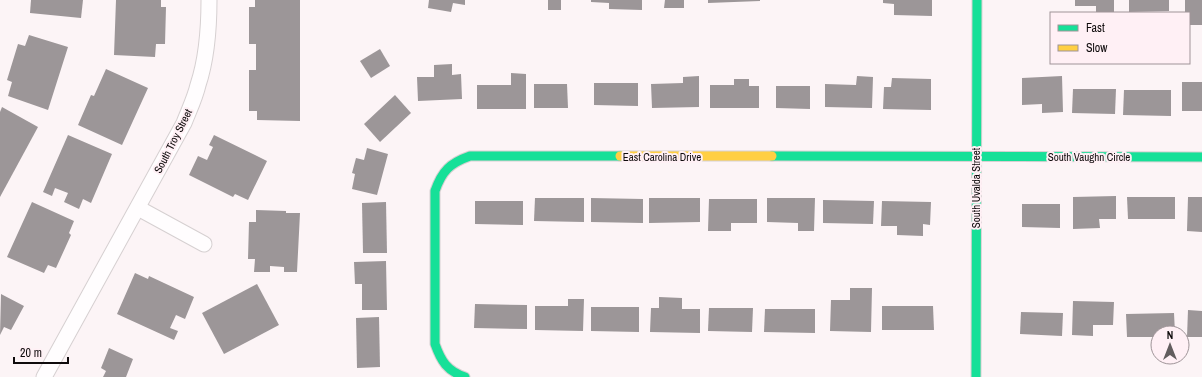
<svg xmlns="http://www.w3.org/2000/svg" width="1202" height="377" font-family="'Archivo Narrow',sans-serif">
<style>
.building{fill:#9c9698}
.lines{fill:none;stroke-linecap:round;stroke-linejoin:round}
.street-casing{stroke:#d6d0d1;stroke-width:17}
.fast-casing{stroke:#d6d0d1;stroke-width:11}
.slow-casing{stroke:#d6d0d1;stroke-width:11}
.street{stroke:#fffdfe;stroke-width:15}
.fast{stroke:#16e098;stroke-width:9}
.slow{stroke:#ffcf43;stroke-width:9}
.labels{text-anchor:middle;stroke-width:4;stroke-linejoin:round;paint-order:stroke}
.street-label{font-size:11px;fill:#0f0b0c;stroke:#fff0f5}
</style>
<rect width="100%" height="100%" fill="#fcf4f6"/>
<!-- building -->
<g class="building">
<polygon points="31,0 83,0 81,18 30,13"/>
<polygon points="116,0 161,0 161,7 166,7 165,44 156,44 155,57 114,55"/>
<polygon points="255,0 300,0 300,121 257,120 257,111 249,111 249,70 256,70 256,44 249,44 249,7 255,7"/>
<polygon points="429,0 465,0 465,5 453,3 451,12 428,8"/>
<rect x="548" y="0" width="13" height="10"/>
<polygon points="591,0 642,0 642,10 609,9 609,3 591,2"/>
<polygon points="665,0 684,0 684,8 664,8"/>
<polygon points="708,0 760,0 760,1 708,3"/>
<polygon points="883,0 932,0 932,16 894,15 894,4 883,3"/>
<polygon points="1075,0 1114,0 1114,13 1096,13 1096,6 1075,6"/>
<polygon points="1129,0 1169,0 1169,11 1129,12"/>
<polygon points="1185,0 1202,0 1202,25 1189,25 1189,13 1185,13"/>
<polygon points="29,35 68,47 48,110 8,96 12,82 7,80 18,44 25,46"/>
<polygon points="380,49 390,66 371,78 360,61"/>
<polygon points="452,64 452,75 461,74 462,99 418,101 417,77 434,77 434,65"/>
<polygon points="106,69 148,88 122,145 78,125 91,95 94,96"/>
<polygon points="511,73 526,74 526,109 477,109 477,85 511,85"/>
<polygon points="699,76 699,107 652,108 651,84 683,83 683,77"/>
<polygon points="857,76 873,77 872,108 825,107 825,84 856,85"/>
<polygon points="1062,76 1063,112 1042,113 1042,104 1022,105 1022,78"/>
<polygon points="892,78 931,79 931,110 883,109 884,87 891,87"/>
<polygon points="734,79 749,79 749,86 759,86 759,108 710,108 710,85 734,85"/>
<rect x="1182" y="82" width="20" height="29"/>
<polygon points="594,83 638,83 638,106 594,105"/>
<polygon points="534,84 567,84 568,108 534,108"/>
<polygon points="776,86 810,86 810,109 776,108"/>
<polygon points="1073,89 1116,89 1115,114 1072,113"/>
<polygon points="1124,90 1171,90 1171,116 1123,115"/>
<polygon points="395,95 411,113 380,142 364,124"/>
<polygon points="2,107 38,127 0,197 0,112"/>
<polygon points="68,135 112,154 91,203 83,199 79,209 64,202 68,193 55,188 52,196 43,192"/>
<polygon points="214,135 267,161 248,200 235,194 233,197 189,175 198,156 207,160 213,147 209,145"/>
<polygon points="367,148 388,154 377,195 352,189 355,174 352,173 356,158 364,160"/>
<polygon points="1116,196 1116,219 1099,219 1100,228 1073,229 1073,197"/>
<polygon points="1127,197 1175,197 1175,219 1128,219"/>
<polygon points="1188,197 1202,197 1202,232 1187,231"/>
<polygon points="535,198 584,198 584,222 534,221"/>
<polygon points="591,198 643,199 643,223 591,222"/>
<polygon points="649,198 700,198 700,222 649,223"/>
<polygon points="767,198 815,198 814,231 798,231 798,223 767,222"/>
<polygon points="709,199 757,199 757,223 731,223 731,231 708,231"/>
<polygon points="823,200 874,201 873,224 823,223"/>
<polygon points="475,201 523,201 523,225 475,224"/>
<polygon points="882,201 931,202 930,225 923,224 923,236 897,235 897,226 881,226"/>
<polygon points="32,202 74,221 69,233 71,235 56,268 48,265 44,273 7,257"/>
<polygon points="386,202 387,253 363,253 362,203"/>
<polygon points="1022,204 1060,204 1060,228 1022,227"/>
<polygon points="256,210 286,211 286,213 300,213 297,272 284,272 284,267 270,266 270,272 254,272 255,259 248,259 249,222 256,222"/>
<polygon points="386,261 387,310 362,310 362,284 355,284 354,262"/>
<polygon points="135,273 148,279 149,276 194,297 185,319 176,315 170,328 178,331 174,340 117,314"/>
<polygon points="257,284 279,325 224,354 202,313"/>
<polygon points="850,288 872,288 871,332 830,331 831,300 850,300"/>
<polygon points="1,294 24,306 11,330 4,327 0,335"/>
<polygon points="659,297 682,298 682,309 700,309 700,333 650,332 651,308 659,308"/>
<polygon points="568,299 584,299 583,331 535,330 535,306 568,306"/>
<polygon points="1073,301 1114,302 1113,325 1093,325 1093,336 1072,335"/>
<polygon points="475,304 527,305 527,329 474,328"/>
<polygon points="882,306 933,306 934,330 882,330"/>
<polygon points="591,307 639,307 639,332 591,331"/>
<polygon points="709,308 753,308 752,332 708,331"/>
<polygon points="765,309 815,309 815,333 764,332"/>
<polygon points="1188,310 1202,311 1202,337 1187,337"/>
<polygon points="1021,312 1063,313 1062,336 1020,334"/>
<polygon points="1174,313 1175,333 1158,333 1158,337 1127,337 1126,314"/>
<polygon points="379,317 380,367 357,368 356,318"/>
<polygon points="109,348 133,359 126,377 103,377 106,371 101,368"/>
</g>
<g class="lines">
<defs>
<g id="street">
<polyline points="138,208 204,244"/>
<path d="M 44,377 L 184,123 C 189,110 195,98 198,85 C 207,58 209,29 209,0"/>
</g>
<g id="fast">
<polyline points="772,156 1202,157"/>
<path d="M 465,377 C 447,371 441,361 435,344 L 435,191 C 442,171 450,163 470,156 L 620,156"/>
<polyline points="976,377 977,0"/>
</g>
<polyline id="slow" points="620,156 772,156"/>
</defs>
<!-- street casing -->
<use href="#street" class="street-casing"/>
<!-- fast casing -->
<use href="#fast" class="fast-casing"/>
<!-- slow casing -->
<use href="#slow" class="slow-casing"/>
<!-- street -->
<use href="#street" class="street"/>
<!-- fast -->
<use href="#fast" class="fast"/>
<!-- slow -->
<use href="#slow" class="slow"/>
</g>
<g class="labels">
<!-- street labels -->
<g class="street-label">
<text transform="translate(173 141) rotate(-63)" y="4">South Troy Street</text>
<text x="662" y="161">East Carolina Drive</text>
<text x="1089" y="161">South Vaughn Circle</text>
<text transform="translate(976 188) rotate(-90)" y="4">South Uvalda Street</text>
</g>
</g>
<!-- legend -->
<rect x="1050" y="12" width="140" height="52" fill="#fff0f5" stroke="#9f9498"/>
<rect x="1058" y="25" width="20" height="6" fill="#16e098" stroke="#9f9498"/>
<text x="1086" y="32" font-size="12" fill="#0f0b0c">Fast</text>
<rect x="1058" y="45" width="20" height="6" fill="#ffcf43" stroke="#9f9498"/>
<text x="1086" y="52" font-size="12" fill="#0f0b0c">Slow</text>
<!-- north arrow -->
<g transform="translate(1170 345)"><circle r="19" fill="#fff0f5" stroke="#9f9498"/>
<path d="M0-3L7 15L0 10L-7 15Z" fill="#625d5e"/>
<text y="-6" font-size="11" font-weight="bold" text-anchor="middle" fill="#0f0b0c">N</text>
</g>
<!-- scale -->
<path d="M14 357v6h54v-6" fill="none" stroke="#0f0b0c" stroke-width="2"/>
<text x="20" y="357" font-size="12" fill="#0f0b0c" stroke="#fff0f5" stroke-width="3" paint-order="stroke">20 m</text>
</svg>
